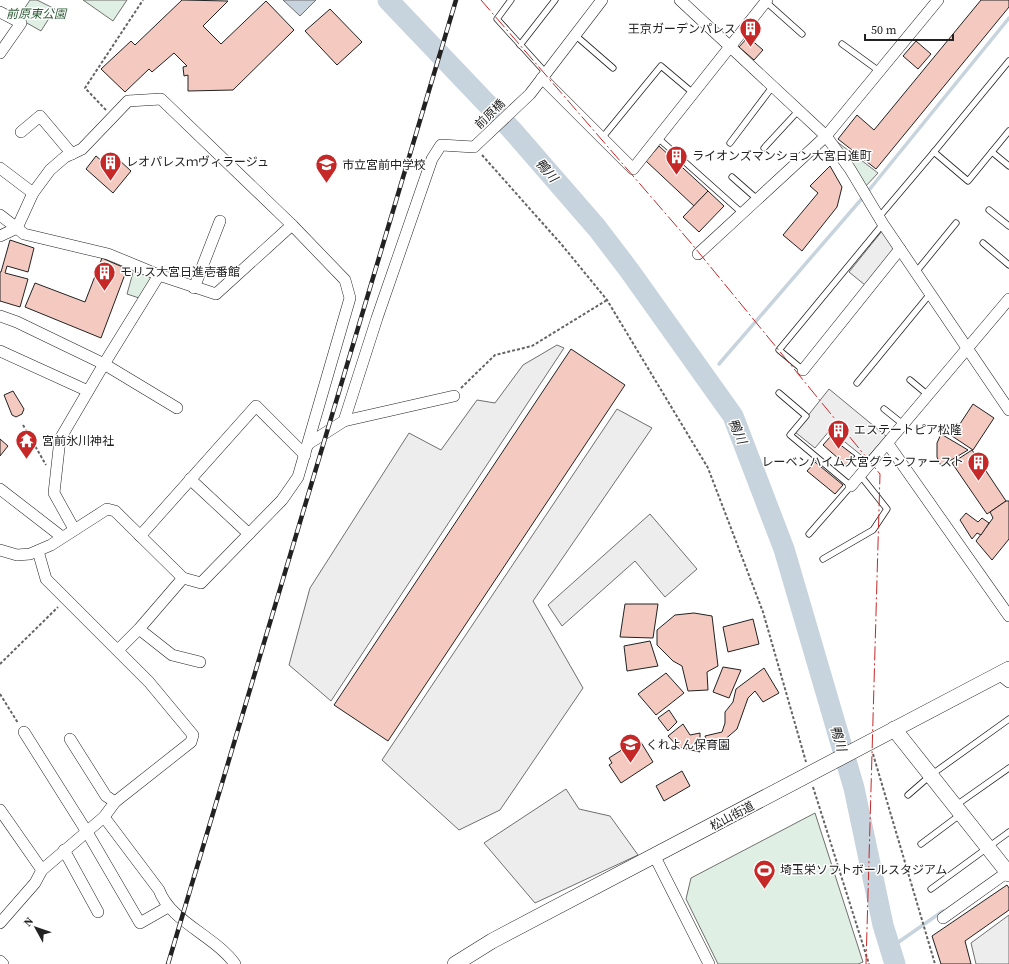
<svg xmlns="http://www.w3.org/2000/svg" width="1009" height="964" font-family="'Source Serif 4','Noto Sans JP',serif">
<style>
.green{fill:#e0efe3;stroke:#6f6f6f}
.parking{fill:#ededed;stroke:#6f6f6f}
.water{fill:#c7d3dd;stroke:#6f6f6f}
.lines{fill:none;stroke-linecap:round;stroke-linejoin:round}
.stream{stroke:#c7d3dd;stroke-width:3.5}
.river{stroke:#c7d3dd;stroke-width:21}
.building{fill:#f3c9c0;stroke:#222}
.lane-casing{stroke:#222;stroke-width:7}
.street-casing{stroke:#222;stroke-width:12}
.secondary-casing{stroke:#222;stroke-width:16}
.path{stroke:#646464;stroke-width:2;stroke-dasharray:3 2;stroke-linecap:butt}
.lane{stroke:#fff;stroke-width:5.5}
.street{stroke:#fff;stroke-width:11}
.secondary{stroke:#fff;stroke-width:15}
.rail-casing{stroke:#222;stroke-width:4.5}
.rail{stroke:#fff;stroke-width:3;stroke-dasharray:9;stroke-linecap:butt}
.power{stroke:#c62828;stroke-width:1;stroke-dasharray:14 3 2 3;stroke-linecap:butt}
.labels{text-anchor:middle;stroke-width:3;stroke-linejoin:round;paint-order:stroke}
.park-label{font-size:12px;font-style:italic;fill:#2f5e38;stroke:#fff}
.poi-label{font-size:12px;fill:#222;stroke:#fff;text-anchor:start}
.street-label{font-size:12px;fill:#222;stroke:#fff}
.water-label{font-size:13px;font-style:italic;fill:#222;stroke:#fff}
</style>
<rect width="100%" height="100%" fill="#fff"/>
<!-- green -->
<g class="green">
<polygon points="30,0 37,0 55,9 41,31 18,18"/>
<polygon points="83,0 127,0 113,21"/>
<polygon points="836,141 878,173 865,187 834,143"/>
<polygon points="134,269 153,278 139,298 127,294"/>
<polygon points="815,813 863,962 858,964 718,964 686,899 691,878"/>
</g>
<!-- parking -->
<g class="parking">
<polygon points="882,231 895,248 865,285 849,272"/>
<polygon points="557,345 564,348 331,701 289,665 310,588 409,433 441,450 477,400 495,403 523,365"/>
<polygon points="829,389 886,436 866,459 830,430 815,448 795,432"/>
<polygon points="617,409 652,428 533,601 583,688 500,810 459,830 382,760"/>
<polygon points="650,514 697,569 665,597 635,561 562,626 548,605"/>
<polygon points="566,789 579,809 610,816 638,855 535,903 484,843"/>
<polygon points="1009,915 1009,964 976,964 971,943"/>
</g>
<!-- water -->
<polygon class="water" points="283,0 316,0 300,16"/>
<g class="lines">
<!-- stream -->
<g class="stream">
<polyline points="719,364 865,195 1009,18"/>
<polyline points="890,948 943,911"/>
</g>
<!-- river -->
<polyline class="river" points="388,0 511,129 597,228 629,270 733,416 784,549 854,788 883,925 895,964"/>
</g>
<!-- building -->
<g class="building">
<polygon points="182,0 228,1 203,26 221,44 266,1 294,30 233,90 188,91 188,75 184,76 183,67 187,66 174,53 152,72 149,69 125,92 101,69 131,41 135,45"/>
<polygon points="981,0 1009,0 1009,7 876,169 838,139 857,115 874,130"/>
<polygon points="330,9 362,42 337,65 305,31"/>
<polygon points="748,37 763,50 754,60 739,47"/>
<polygon points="916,41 931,54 918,69 903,56"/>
<polygon points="659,146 708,191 694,206 646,161"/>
<polygon points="96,156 110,168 118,159 131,171 113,193 86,169"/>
<polygon points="830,166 842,187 837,207 802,251 783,235 818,193 810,186"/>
<polygon points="708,191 724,206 699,232 683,217"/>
<polygon points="10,240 34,248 28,272 7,266 5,273 28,279 20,307 0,301 0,272 1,272"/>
<polygon points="102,258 127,269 101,338 25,307 35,283 85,302"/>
<polygon points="571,349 625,385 388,741 334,705"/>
<polygon points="13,391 24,409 22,414 16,417 12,415 4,395"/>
<polygon points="973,404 994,418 973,450 952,436"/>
<polygon points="941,434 968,450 941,466 937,457 937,443"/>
<polygon points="830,437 855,456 847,466 823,445"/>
<polygon points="0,439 8,446 0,456"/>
<polygon points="972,450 1006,501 987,514 952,463"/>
<polygon points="815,462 843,485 835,494 807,471"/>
<polygon points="1006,501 1009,501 1009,539 992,560 976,541 993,518 990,512"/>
<polygon points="966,513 978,522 982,518 989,523 981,535 977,533 972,539 960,520"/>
<polygon points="625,604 658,604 653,638 620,637"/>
<polygon points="694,613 712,616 718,666 707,672 708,690 688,691 682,666 673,661 657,645 657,630 675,615"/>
<polygon points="753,619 759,644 728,652 723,627"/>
<polygon points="650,641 658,666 627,671 624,646"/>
<polygon points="723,667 741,670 729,698 713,692"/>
<polygon points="764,668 779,693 763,702 755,691 748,698 737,729 715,748 709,749 705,736 722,732 725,723 725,712 733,702 736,689"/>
<polygon points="666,673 684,693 656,715 638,694"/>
<polygon points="669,710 677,722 668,731 658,718"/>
<polygon points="683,724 690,735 700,733 700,752 678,747 668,736"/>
<polygon points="639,739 653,762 621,783 609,765 612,763 609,758"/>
<polygon points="682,771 690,786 664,801 656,786"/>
<polygon points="1007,885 1009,888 1009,910 965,941 971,964 941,964 932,936"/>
</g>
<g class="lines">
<defs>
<g id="lane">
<polyline points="511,0 497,19 546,73"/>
<polyline points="765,1 802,34"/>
<polyline points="575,35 613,68"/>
<polyline points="842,44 879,71"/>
<polyline points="520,45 555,0"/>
<polyline points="602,138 661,66 693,93"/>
<polyline points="658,138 742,213"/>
<polyline points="730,143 773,86"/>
<polyline points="764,148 799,110"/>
<polyline points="934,152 1009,61"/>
<polyline points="992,152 1009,166"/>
<polyline points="732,177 757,199"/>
<polyline points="989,210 1009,226"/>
<polyline points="879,217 934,152 968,181 1009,131"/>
<polyline points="983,243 1009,265"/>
<polyline points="916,272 956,223"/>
<polyline points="803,370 779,350 883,224"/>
<polyline points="910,380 928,395"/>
<polyline points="857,383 930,294"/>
<polyline points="779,393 806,416 790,435 851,486 809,534"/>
<polyline points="884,409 904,425"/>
<polyline points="823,559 873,530 887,509 860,475"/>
<polyline points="908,795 931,775 1009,719"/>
<polyline points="955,806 1009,768"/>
<polyline points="921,844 961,814"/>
<polyline points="931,889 1009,832"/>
</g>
<g id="street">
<polyline points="680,0 826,136 850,169 883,224 1009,410"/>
<polyline points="0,12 21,23 0,53"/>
<polyline points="542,78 633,169 767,0"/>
<polyline points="21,132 40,116 72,154"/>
<polyline points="0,168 33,193"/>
<polyline points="0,215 17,228 33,193 50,170 65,157 82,149 128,101 161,99 292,225 345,280 350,298 298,477 282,500 201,583 183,578 115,511 107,509 51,545 30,554 17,555 0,550"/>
<polyline points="0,236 17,228 24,234 108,254 159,275 216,294 292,225"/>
<polyline points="698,254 826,136 938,0"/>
<polyline points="194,288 220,221"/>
<polyline points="0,316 17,322 104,364 177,408"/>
<polyline points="0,351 88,391"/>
<polyline points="803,370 900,249"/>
<polyline points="344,421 454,396"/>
<polyline points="308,444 344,421 377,318 432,159 441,145 474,147 530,94 602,0"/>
<polyline points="888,444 1009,616"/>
<polyline points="190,479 249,534"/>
<polyline points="851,486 1009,299"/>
<polyline points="0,489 62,537"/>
<polyline points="74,529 54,493 60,439 104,364 159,275"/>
<polyline points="140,536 256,406 305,455"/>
<polyline points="139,629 172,655 200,662"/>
<polyline points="118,650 139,629 183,578"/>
<polyline points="999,674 1009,682"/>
<polyline points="24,732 87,832 140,923 168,907"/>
<polyline points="70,739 106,796 115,802"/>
<polyline points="0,810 42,870"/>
<path d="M 104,817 L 159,890 C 170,921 215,936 235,964"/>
<polyline points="64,850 98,912"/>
<polyline points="655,857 709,964"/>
<polyline points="943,918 1009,871"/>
<polyline points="0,923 35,883 42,870 104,817 115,802 191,742 193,735 149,682 46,579 38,551"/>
<polyline points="0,961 3,964"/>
</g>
<g id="secondary">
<polyline points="894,729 1009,874"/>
<polyline points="455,964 492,941 1009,669"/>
</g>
</defs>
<!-- lane casing -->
<use href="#lane" class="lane-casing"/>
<!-- street casing -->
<use href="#street" class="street-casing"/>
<!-- secondary casing -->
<use href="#secondary" class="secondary-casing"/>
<!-- path -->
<g class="path">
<polyline points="106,110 85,88 143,0"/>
<polyline points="482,155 562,245 607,300 708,468 763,612 806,762"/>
<polyline points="461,388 495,355 532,346 607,300"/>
<polyline points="23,425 46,465"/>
<polyline points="0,664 58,607"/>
<polyline points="0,694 18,723"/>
<polyline points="873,754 935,964"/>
<polyline points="813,787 869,964"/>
</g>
<!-- lane -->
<use href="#lane" class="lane"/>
<!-- street -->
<use href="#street" class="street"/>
<!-- secondary -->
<use href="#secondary" class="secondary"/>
<defs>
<polyline id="rail" points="168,964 456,0"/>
</defs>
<!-- rail casing -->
<use href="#rail" class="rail-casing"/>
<!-- rail -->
<use href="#rail" class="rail"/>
<!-- power -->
<polyline class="power" points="481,0 691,243 880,474 866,964"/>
</g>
<!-- icons -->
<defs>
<symbol id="building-pin" viewBox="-11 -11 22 30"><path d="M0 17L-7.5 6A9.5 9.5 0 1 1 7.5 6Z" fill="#c62828" stroke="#fff"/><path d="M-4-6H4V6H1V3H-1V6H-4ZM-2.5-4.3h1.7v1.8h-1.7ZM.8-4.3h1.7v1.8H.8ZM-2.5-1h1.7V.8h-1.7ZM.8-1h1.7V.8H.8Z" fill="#fff"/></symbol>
<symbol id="school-pin" viewBox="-11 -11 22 30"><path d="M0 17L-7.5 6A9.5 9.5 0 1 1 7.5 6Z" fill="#c62828" stroke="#fff"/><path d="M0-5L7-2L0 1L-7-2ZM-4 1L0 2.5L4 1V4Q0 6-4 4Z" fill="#fff"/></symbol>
<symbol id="temple-pin" viewBox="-11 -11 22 30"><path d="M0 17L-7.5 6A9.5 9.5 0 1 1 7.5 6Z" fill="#c62828" stroke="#fff"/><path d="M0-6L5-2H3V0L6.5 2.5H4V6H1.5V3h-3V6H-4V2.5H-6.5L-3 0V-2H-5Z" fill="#fff"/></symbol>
<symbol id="stadium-pin" viewBox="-11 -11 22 30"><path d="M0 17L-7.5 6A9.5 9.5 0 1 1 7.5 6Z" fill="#c62828" stroke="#fff"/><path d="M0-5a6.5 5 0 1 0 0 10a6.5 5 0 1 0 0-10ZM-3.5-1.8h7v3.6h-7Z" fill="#fff"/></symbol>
</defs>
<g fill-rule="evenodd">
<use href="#building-pin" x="738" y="16" width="25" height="34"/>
<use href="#building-pin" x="664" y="144" width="25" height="34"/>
<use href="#building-pin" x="98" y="150" width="25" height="34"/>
<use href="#school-pin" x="314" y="152" width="25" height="34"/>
<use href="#building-pin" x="92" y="260" width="25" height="34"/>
<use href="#building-pin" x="826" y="418" width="25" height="34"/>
<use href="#temple-pin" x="14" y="428" width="25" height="34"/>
<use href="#building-pin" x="966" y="450" width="25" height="34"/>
<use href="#school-pin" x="618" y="732" width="25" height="34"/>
<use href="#stadium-pin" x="752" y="858" width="25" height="34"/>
</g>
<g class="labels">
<!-- park labels -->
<g class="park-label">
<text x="36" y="18">前原東公園</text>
</g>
<!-- poi labels -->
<g class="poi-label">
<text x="736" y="33" text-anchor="end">王京ガーデンパレス</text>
<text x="692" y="160">ライオンズマンション大宮日進町</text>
<text x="126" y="166">レオパレスｍヴィラージュ</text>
<text x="342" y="169">市立宮前中学校</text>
<text x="120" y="276">モリス大宮日進壱番館</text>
<text x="854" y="434">エステートピア松隆</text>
<text x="42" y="445">宮前氷川神社</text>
<text x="964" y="466" text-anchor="end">レーベンハイム大宮グランファースト</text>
<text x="646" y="749">くれよん保育園</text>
<text x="780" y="874">埼玉栄ソフトボールスタジアム</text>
</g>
<!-- street labels -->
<g class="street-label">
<text transform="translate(490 114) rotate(-44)" y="4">前原橋</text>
<text transform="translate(732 816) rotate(-28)" y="4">松山街道</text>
</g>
<!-- water labels -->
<g class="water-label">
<text transform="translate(547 170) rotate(49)" y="5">鴨川</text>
<text transform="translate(738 431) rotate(67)" y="5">鴨川</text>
<text transform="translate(839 738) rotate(74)" y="5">鴨川</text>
</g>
</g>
<!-- north arrow -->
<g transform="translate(36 928) rotate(310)" stroke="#ffffff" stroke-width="3" paint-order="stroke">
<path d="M0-3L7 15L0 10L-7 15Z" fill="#222222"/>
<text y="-6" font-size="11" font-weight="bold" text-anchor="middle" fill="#222222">N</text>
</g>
<!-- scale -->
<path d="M865 34v6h88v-6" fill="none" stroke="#222222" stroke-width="2"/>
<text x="871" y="34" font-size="12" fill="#222222" stroke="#ffffff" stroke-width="3" paint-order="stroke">50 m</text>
</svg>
